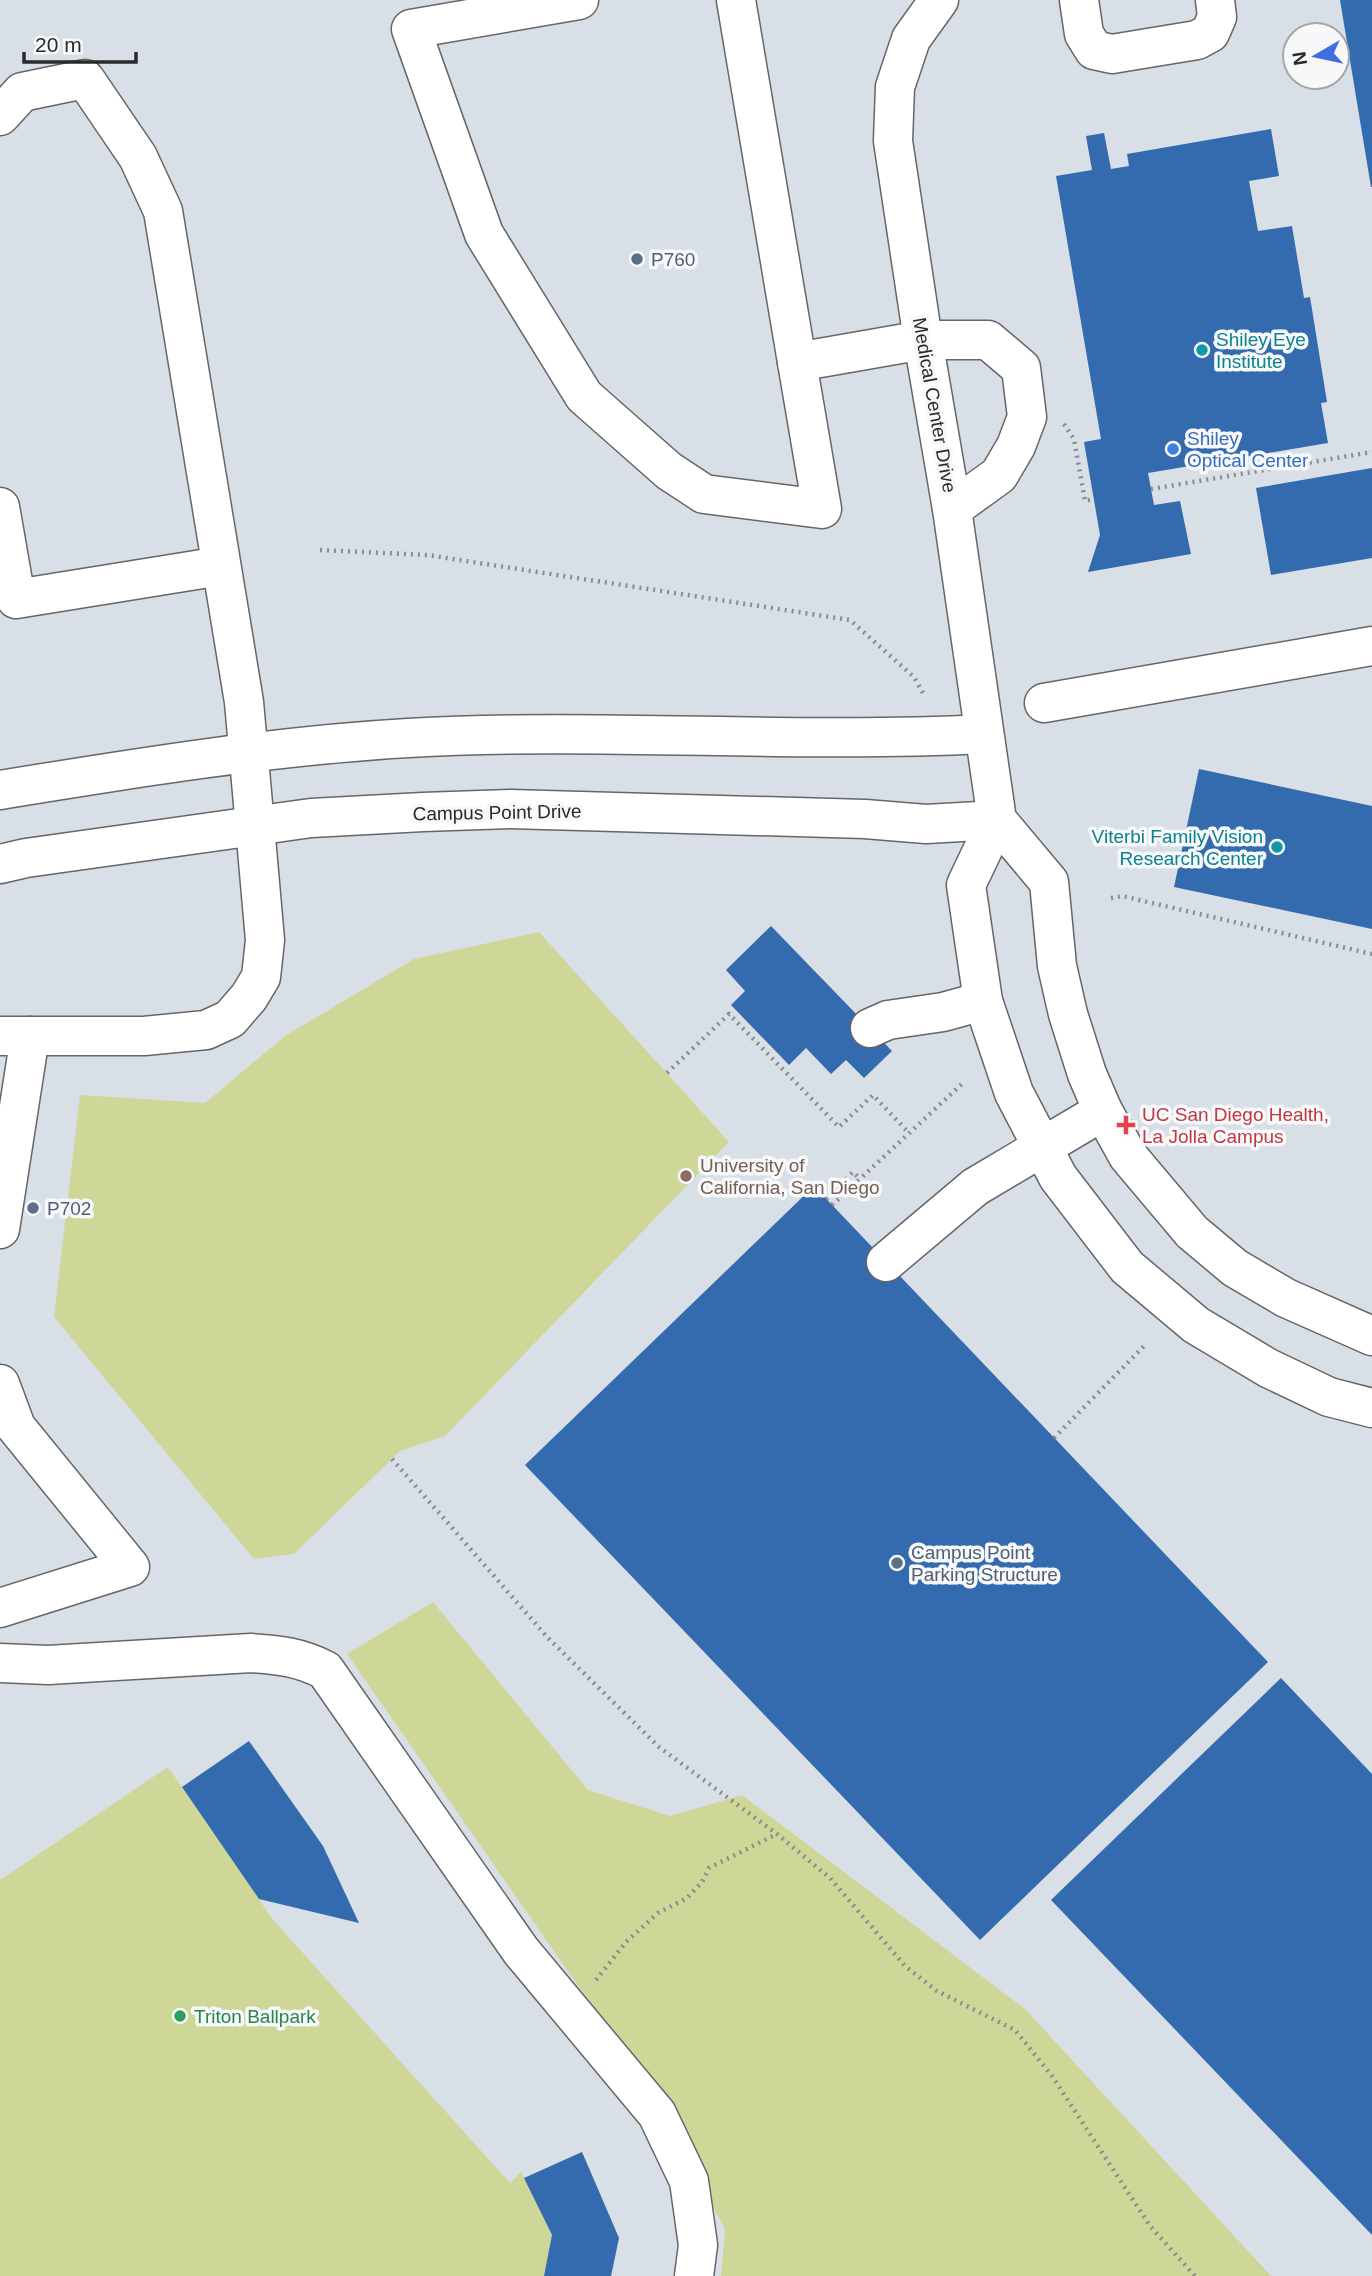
<svg xmlns="http://www.w3.org/2000/svg" width="1372" height="2276" font-family="Helvetica,sans-serif">
<style>
.built{fill:#d9dfe7;fill-rule:evenodd}
.green{fill:#ced797}
.building{fill:#346aae}
.lines{fill:none;stroke-linecap:round;stroke-linejoin:round}
.minor-casing{stroke:#656667;stroke-width:41}
.path{stroke:#8a8c8c;stroke-width:4.5;stroke-dasharray:2 5;stroke-linecap:butt}
.minor{stroke:#fff;stroke-width:38}
.service-dot{fill:#5c6f8a;stroke:#f7f8f9;stroke-width:2.5}
.culture-dot{fill:#0f9aa8;stroke:#f7f8f9;stroke-width:2.5}
.shop-dot{fill:#3f7fe0;stroke:#f7f8f9;stroke-width:2.5}
.health-dot{fill:#e0444e;stroke:#f7f8f9;stroke-width:2.5}
.education-dot{fill:#8d6e63;stroke:#f7f8f9;stroke-width:2.5}
.leisure-dot{fill:#2e9e5b;stroke:#f7f8f9;stroke-width:2.5}
.labels{text-anchor:middle;stroke-width:7;stroke-linejoin:round;paint-order:stroke}
.service-label{font-size:19px;fill:#4e5e75;stroke:#f7f8f9;text-anchor:start}
.culture-label{font-size:19px;fill:#0d838f;stroke:#f7f8f9;text-anchor:start}
.street-label{font-size:19px;fill:#292a2a;stroke:#f7f8f9}
.shop-label{font-size:19px;fill:#366cbe;stroke:#f7f8f9;text-anchor:start}
.health-label{font-size:19px;fill:#be3a42;stroke:#f7f8f9;text-anchor:start}
.education-label{font-size:19px;fill:#785e54;stroke:#f7f8f9;text-anchor:start}
.leisure-label{font-size:19px;fill:#27864d;stroke:#f7f8f9;text-anchor:start}
</style>
<rect width="100%" height="100%" fill="#e9ebec"/>
<!-- built -->
<path class="built" d="M 0,0 L 1372,0 L 1372,2276 L 0,2276 ZM 1295,35 L 1337,35 L 1337,77 L 1295,77 Z"/>
<!-- green -->
<g class="green">
<polygon points="539,932 729,1142 445,1436 400,1451 294,1554 254,1559 54,1317 80,1095 205,1103 285,1036 414,959"/>
<polygon points="433,1602 588,1790 670,1816 742,1795 1025,2009 1271,2276 721,2276 725,2230 666,2112 347,1654"/>
<polygon points="168,1767 274,1921 510,2183 521,2172 525,2178 582,2152 619,2238 611,2276 0,2276 0,1880"/>
</g>
<!-- building -->
<g class="building">
<polygon points="1340,0 1372,0 1372,187 1371,187"/>
<polygon points="1271,129 1279,176 1249,181 1258,231 1292,226 1304,298 1310,297 1327,402 1321,403 1328,443 1148,473 1154,505 1180,501 1191,554 1088,572 1100,535 1084,442 1101,439 1056,176 1092,170 1086,136 1104,133 1111,169 1129,166 1127,154"/>
<polygon points="1372,468 1372,558 1271,575 1256,488"/>
<polygon points="1199,769 1372,806 1372,929 1174,887"/>
<polygon points="771,926 892,1051 864,1078 846,1060 831,1074 806,1048 789,1065 731,1005 745,991 726,970"/>
<polygon points="814,1186 1268,1662 980,1940 525,1465"/>
<polygon points="1281,1678 1372,1774 1372,2235 1051,1900"/>
<polygon points="249,1741 323,1846 359,1923 259,1899 182,1787"/>
<polygon points="582,2152 619,2238 611,2276 544,2276 552,2235 524,2178"/>
</g>
<g class="lines">
<defs>
<g id="minor">
<polyline points="579,0 411,29 484,234 584,396 669,471 704,494 822,509 797,362 923,340 988,340 1021,368 1027,417 1016,446 999,475 952,509"/>
<polyline points="736,0 797,362"/>
<polyline points="939,0 911,39 895,87 893,141 923,340 952,509 997,820 1049,882 1057,966 1068,1014 1087,1074 1103,1111 1128,1156 1192,1232 1235,1268 1286,1298 1372,1336"/>
<polyline points="1079,0 1084,34 1094,50 1112,54 1197,40 1210,33 1217,17 1215,0"/>
<polyline points="0,116 22,92 85,79 138,157 163,211 244,702 265,940 261,977 249,997 230,1019 206,1030 144,1036 0,1036"/>
<polyline points="0,507 16,599 221,566"/>
<polyline points="1044,703 1372,646"/>
<path d="M 0,790 C 135,768 271,746 408,738 C 600,727 793,744 984,734"/>
<polyline points="997,820 966,885 983,1001 1014,1093 1058,1177 1127,1267 1196,1325 1268,1368 1329,1397 1372,1408"/>
<polyline points="0,864 26,858 311,818 423,812 510,809 865,819 926,824 997,820"/>
<polyline points="870,1028 888,1020 943,1012 983,1001"/>
<polyline points="0,1229 30,1036"/>
<polyline points="886,1262 975,1187 1103,1111"/>
<polyline points="0,1384 16,1427 130,1567 0,1608"/>
<path d="M 0,1663 L 48,1665 L 251,1653 C 280,1655 299,1657 325,1670 L 521,1951 L 657,2114 L 689,2181 L 698,2245 L 694,2276"/>
</g>
</defs>
<!-- minor casing -->
<use href="#minor" class="minor-casing"/>
<!-- path -->
<g class="path">
<polyline points="1064,424 1074,439 1085,501 1094,499"/>
<polyline points="1151,489 1372,452"/>
<polyline points="320,550 427,555 850,620 914,677 923,693"/>
<polyline points="1111,898 1122,896 1372,954"/>
<polyline points="667,1073 729,1014 839,1127 873,1095 908,1132"/>
<polyline points="826,1199 853,1172 859,1178"/>
<polyline points="832,1205 963,1083"/>
<polyline points="1054,1438 1146,1344"/>
<polyline points="392,1459 548,1638 659,1747 777,1834 830,1878 905,1966 937,1991 1015,2030 1052,2076 1150,2226 1195,2276"/>
<polyline points="596,1980 626,1942 658,1913 687,1898 702,1882 709,1868 777,1834"/>
</g>
<!-- minor -->
<use href="#minor" class="minor"/>
</g>
<!-- markers -->
<g class="service-dot">
<circle cx="637" cy="259" r="7"/>
<circle cx="33" cy="1208" r="7"/>
<circle cx="897" cy="1563" r="7"/>
</g>
<g class="culture-dot">
<circle cx="1202" cy="350" r="7"/>
<circle cx="1277" cy="847" r="7"/>
</g>
<circle class="shop-dot" cx="1173" cy="449" r="7"/>
<path class="health-dot" d="M1122.5 1114.5h7v7h7v7h-7v7h-7v-7h-7v-7h7z"/>
<circle class="education-dot" cx="686" cy="1176" r="7"/>
<circle class="leisure-dot" cx="180" cy="2016" r="7"/>
<g class="labels">
<!-- service labels -->
<g class="service-label">
<text x="651" y="266">P760</text>
<text x="47" y="1215">P702</text>
<text x="911" y="1559">Campus Point<tspan x="911" dy="22">Parking Structure</tspan></text>
</g>
<!-- culture labels -->
<g class="culture-label">
<text x="1216" y="346">Shiley Eye<tspan x="1216" dy="22">Institute</tspan></text>
<text x="1263" y="843" text-anchor="end">Viterbi Family Vision<tspan x="1263" dy="22">Research Center</tspan></text>
</g>
<!-- street labels -->
<g class="street-label">
<text transform="translate(935 405) rotate(80)" y="7">Medical Center Drive</text>
<text transform="translate(497 812) rotate(-1)" y="7">Campus Point Drive</text>
</g>
<!-- shop labels -->
<g class="shop-label">
<text x="1187" y="445">Shiley<tspan x="1187" dy="22">Optical Center</tspan></text>
</g>
<!-- health labels -->
<g class="health-label">
<text x="1142" y="1121">UC San Diego Health,<tspan x="1142" dy="22">La Jolla Campus</tspan></text>
</g>
<!-- education labels -->
<g class="education-label">
<text x="700" y="1172">University of<tspan x="700" dy="22">California, San Diego</tspan></text>
</g>
<!-- leisure labels -->
<g class="leisure-label">
<text x="194" y="2023">Triton Ballpark</text>
</g>
</g>
<!-- north arrow -->
<g transform="translate(1316 56) rotate(261)"><circle r="33" fill="#f7f8f9" stroke="#a5a6a6" stroke-width="2"/>
<path d="M0-5L12 26L0 18L-12 26Z" fill="#426ddf"/>
<text y="-10" font-size="19" font-weight="bold" text-anchor="middle" fill="#292a2a">N</text>
</g>
<!-- scale -->
<path d="M24 52v10h112v-10" fill="none" stroke="#292a2a" stroke-width="3.5"/>
<text x="35" y="52" font-size="21" fill="#292a2a" stroke="#f7f8f9" stroke-width="5" paint-order="stroke">20 m</text>
</svg>
